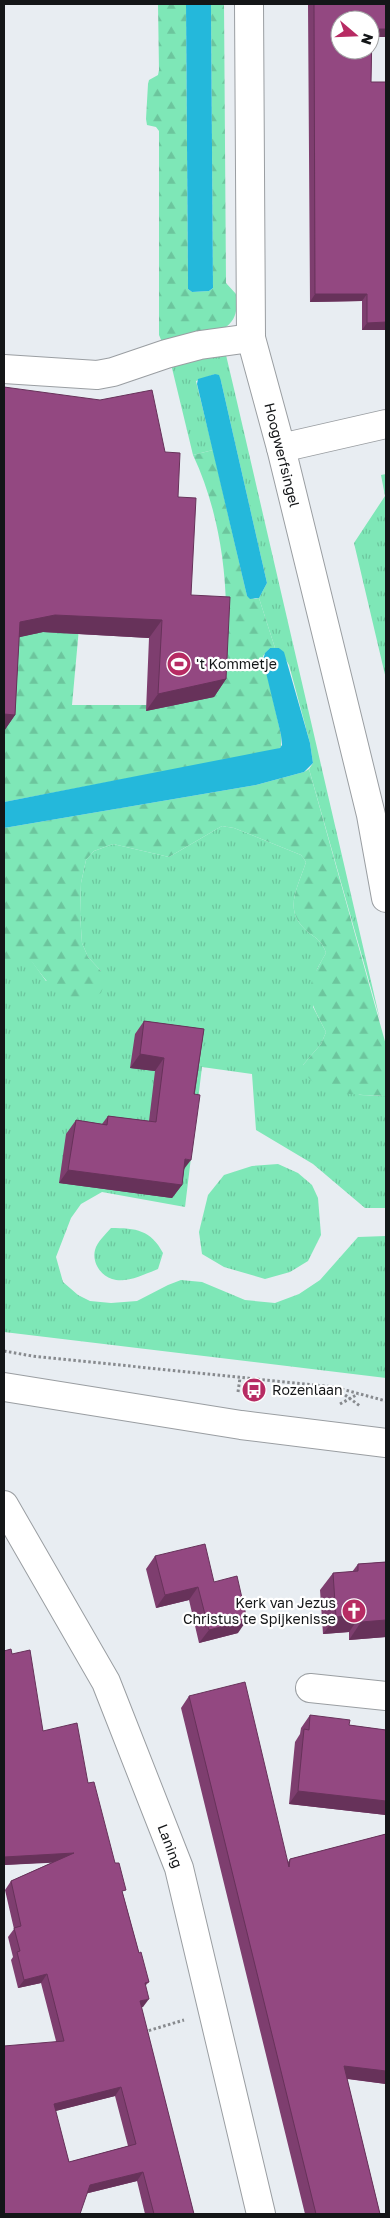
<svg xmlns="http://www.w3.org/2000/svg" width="390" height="2218" font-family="'Golos Text',sans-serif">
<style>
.grass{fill:url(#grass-tufts)}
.forest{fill:url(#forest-firs)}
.water{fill:#24b8db}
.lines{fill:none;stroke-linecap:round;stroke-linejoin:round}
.street-casing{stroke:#9a9ea2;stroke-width:30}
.secondary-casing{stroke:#9a9ea2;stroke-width:30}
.path{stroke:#878a8e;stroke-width:3;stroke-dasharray:2.5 2.5;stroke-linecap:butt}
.street{stroke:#fff;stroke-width:28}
.secondary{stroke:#fff;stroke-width:28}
.wall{fill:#7e3e6f;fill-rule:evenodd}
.shaded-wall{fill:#67325a}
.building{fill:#934881;stroke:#67325a;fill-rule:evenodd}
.labels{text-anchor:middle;stroke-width:4.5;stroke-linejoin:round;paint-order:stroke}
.street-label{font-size:14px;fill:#141618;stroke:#fff}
.poi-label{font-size:14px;fill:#141618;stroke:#fff;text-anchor:start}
</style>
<defs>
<pattern id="grass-tufts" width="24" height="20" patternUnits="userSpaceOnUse" patternTransform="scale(1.25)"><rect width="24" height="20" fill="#7ee7b7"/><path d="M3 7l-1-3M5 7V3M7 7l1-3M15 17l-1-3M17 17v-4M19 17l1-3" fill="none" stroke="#6cc59d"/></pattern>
<pattern id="forest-firs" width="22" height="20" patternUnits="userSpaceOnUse" patternTransform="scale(1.25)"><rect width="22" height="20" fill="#7ee7b7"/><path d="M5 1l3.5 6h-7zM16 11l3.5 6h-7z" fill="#6cc59d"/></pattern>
</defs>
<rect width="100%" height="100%" fill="#e8edf2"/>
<!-- grass -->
<g class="grass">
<polygon points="218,352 226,355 234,389 380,1020 309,769 313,763 310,743 289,665 279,648 275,648 259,598 267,583 221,381 215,374 196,381 213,450 193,455 171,364"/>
<polygon points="386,474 386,679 354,543 385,496 381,475"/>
<path d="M 222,826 L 234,828 L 301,855 L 306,862 C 297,890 282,911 309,933 C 318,939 323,943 326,953 L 317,969 L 313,1007 L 326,1032 L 321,1044 L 303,1065 L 360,1095 L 386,1096 L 386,1208 L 365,1208 L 313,1164 L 256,1130 L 252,1074 L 202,1067 L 185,1207 L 102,1192 L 81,1204 L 71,1218 L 56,1257 L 63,1282 L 78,1295 L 90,1301 L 111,1303 L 137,1301 L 168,1285 L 181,1280 L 202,1282 L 245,1300 L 275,1303 L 299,1294 L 320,1280 L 358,1237 L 386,1236 L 386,1378 L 4,1332 L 4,961 L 31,960 L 46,981 L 101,971 L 88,957 L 82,943 L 80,914 L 81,883 L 86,860 L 94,851 L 113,844 L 169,857 Z"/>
<polygon points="278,1164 298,1173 312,1185 318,1198 321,1235 308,1261 290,1272 265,1279 224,1267 202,1254 199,1232 208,1195 224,1175 252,1166"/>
<path d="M 111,1228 C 136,1228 151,1230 163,1253 L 158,1269 C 145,1274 126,1284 112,1279 C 100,1275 92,1262 95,1250 C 97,1242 106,1234 111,1228 Z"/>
</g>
<!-- forest -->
<g class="forest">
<path d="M 158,4 L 186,4 L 188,289 L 192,292 L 209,291 L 213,288 L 211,4 L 224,4 L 226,283 L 236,294 C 237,307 238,318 226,327 L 162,342 L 159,335 L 159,131 L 156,127 L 147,125 L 146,119 L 148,84 L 149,80 L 158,75 L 159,70 Z"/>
<path d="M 213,450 L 247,596 L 255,599 L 259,598 L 275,648 L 270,648 L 263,656 L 281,735 L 281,747 L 277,750 L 4,802 L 4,712 L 8,640 L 43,626 L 79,628 L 72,705 L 146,705 L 214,690 C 218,665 226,632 226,607 C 225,555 215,502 193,455 Z"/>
<path d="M 309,769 L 386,1045 L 386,1096 C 362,1095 307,1096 303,1065 L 321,1044 L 326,1032 C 306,993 304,991 326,953 C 323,943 318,939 309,933 C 282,911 297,890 306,862 L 301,855 L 234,828 L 222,826 L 169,857 L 113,844 L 94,851 L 86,860 L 81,883 L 80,914 L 82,943 L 88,957 L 101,971 L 105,982 L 101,993 C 97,995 91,999 87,1001 C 62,1007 44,977 31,961 L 4,961 L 4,828 L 256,785 L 304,772 Z"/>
</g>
<!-- water -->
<g class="water">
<polygon points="186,4 211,4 213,288 209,291 192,292 188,289"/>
<polygon points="215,374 219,375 221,381 267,583 259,598 250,599 247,596 197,384 198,379"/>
<polygon points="270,648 279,648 284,652 310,743 313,763 304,772 256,785 4,828 4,802 280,748 282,745 281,735 263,660 265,653"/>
</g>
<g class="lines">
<defs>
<g id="street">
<polyline points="249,4 251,338 281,448 371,815 386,898"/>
<polyline points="4,369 97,375 113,372 166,354 200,345 251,338"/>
<polyline points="281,448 386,424"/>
<polyline points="4,1505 106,1682 179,1868 261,2214"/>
<polyline points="310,1688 386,1696"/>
</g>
<polyline id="secondary" points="4,1387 241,1425 386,1443"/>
</defs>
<!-- street casing -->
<use href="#street" class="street-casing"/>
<!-- secondary casing -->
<use href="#secondary" class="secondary-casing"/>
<!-- path -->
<g class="path">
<polyline points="4,1351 32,1356 334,1387 386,1401"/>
<polyline points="337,1389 360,1406"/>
<polyline points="238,1392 240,1378"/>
<polyline points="340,1404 358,1394"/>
<polyline points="144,2032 184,2020"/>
</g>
<!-- street -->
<use href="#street" class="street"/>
<!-- secondary -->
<use href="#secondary" class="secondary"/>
</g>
<!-- wall -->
<g class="wall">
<polygon points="308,4 386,4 386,37 372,37 371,82 386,82 386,330 362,330 362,301 310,302"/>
<polygon points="4,387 165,452 178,497 191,595 226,679 214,697 146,711 149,638 43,632 19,637 15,715 4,731"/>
<polygon points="144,1021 204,1029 182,1185 172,1198 59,1183 66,1134 76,1120 102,1124 108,1116 149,1121 155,1071 130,1068 135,1034"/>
<polygon points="155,1556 214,1582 238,1633 199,1643 189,1600 156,1608 146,1569"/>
<polygon points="386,1562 386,1637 349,1640 349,1632 323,1634 320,1590 333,1573 352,1572 358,1564"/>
<path d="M 12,1654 L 43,1731 L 88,1783 L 123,1894 L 139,1953 L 149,1982 L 145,1986 L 143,2007 L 141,2007 L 194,2214 L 145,2214 L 137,2181 L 4,2214 L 56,2041 L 41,1983 L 18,1988 L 11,1960 L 13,1957 L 8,1937 L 14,1929 L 5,1890 L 11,1881 L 53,1862 L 4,1865 ZM 115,2096 L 128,2146 L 69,2162 L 55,2111 Z"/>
<polygon points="189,1696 288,1862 290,1859 386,1834 386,2084 347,2079 380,2214 305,2214 181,1708"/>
<polygon points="310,1715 349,1725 386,1730 386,1815 289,1804 295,1742 300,1734 301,1728"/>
</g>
<!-- shaded-wall -->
<g class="shaded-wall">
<polygon points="372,29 386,29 386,37 370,37"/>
<polygon points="315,294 367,294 362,301 310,302"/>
<polygon points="386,322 386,330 362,330 367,323"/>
<polygon points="55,615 162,620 149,638 43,632 7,640 20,622"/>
<polygon points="226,679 214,697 146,711 158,694"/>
<polygon points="4,714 15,715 4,731"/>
<polygon points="140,1054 164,1058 155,1071 130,1068"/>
<polygon points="185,1159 191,1160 181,1173"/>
<polygon points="68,1170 182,1185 172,1198 59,1183"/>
<polygon points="198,1587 189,1600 156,1608 165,1595"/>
<polygon points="361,1615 349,1632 323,1634 336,1617"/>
<polygon points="247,1620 238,1633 199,1643 209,1630"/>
<polygon points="386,1620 386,1637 349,1640 361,1622"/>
<polygon points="298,1791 386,1801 386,1815 289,1804"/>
<polygon points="74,1853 68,1862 4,1865 4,1857"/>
<polygon points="47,1974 41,1983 18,1988 24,1980"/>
<polygon points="149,1999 143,2007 134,2009 140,2001"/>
<polygon points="344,2066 386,2071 386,2084 335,2077"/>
<polygon points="121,2087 115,2096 48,2113 54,2104"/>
<polygon points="143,2172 137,2181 84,2194 90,2185"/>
</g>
<!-- building -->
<g class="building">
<path d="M 314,4 L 386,4 L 386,29 L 372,29 L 371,82 L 386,82 L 386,322 L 367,323 L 367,294 L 315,294 ZM 340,20 L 370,20 L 370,50 L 340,50 Z"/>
<polygon points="4,387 100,400 152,390 165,452 180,453 178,497 196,498 191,595 230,597 226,679 158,694 162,620 55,615 20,622 15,715 4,714"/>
<polygon points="144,1021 204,1029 194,1094 200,1095 191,1160 185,1159 182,1185 68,1170 76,1120 107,1125 108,1116 156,1122 164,1058 140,1054"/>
<polygon points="205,1544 214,1582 237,1576 247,1620 209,1630 198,1587 165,1595 155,1556"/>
<polygon points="386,1562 386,1620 361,1622 361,1615 336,1617 333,1573 358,1571 358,1564"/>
<path d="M 11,1649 L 12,1654 L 30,1650 L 43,1731 L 77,1723 L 88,1783 L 94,1782 L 115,1863 L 119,1863 L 126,1890 L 122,1891 L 139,1953 L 141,1952 L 149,1982 L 145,1983 L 149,1999 L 140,2001 L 194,2214 L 154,2214 L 143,2172 L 90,2185 L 80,2214 L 4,2214 L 4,2046 L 64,2041 L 47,1974 L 24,1980 L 17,1952 L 20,1951 L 14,1928 L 21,1926 L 11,1881 L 74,1853 L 4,1857 L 4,1651 ZM 121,2087 L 136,2144 L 69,2162 L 54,2104 Z"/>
<polygon points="245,1682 289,1867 290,1859 386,1834 386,2071 344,2066 380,2214 316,2214 189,1696"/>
<polygon points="310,1715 350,1720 349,1725 386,1730 386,1801 298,1791 304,1729 309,1730"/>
</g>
<!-- icons -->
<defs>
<symbol id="stadium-disc" viewBox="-11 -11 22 22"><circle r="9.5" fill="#b72b63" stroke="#fff"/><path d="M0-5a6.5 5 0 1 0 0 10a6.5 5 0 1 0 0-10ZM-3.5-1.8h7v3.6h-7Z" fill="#fff"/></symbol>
<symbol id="bus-disc" viewBox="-11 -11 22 22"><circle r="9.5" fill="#b72b63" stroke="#fff"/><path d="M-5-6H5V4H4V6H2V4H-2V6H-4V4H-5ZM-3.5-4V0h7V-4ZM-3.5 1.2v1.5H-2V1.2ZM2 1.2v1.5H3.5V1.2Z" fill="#fff"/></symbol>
<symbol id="church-disc" viewBox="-11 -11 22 22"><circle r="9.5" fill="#b72b63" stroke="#fff"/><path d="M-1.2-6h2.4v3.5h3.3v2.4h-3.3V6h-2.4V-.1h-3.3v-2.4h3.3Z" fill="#fff"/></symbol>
</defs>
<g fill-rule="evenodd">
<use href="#stadium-disc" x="165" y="650" width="28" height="28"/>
<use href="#bus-disc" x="240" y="1376" width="28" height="28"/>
<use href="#church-disc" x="340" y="1597" width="28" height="28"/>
</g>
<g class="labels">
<!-- street labels -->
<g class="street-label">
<text transform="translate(282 455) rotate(76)" y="5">Hoogwerfsingel</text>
<text transform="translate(170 1846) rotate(69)" y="5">Laning</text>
</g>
<!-- poi labels -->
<g class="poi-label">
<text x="196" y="669">'t Kommetje</text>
<text x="272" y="1395">Rozenlaan</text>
<text x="336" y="1608" text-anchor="end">Kerk van Jezus<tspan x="336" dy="16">Christus te Spijkenisse</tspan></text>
</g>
</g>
<!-- border -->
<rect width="390" height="2218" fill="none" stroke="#141618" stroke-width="10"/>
<!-- north arrow -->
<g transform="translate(355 35) rotate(109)"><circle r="24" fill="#ffffff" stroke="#a1a2a3"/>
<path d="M0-4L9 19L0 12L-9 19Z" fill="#b72b63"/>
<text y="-8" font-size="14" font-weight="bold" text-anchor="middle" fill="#141618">N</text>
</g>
</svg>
